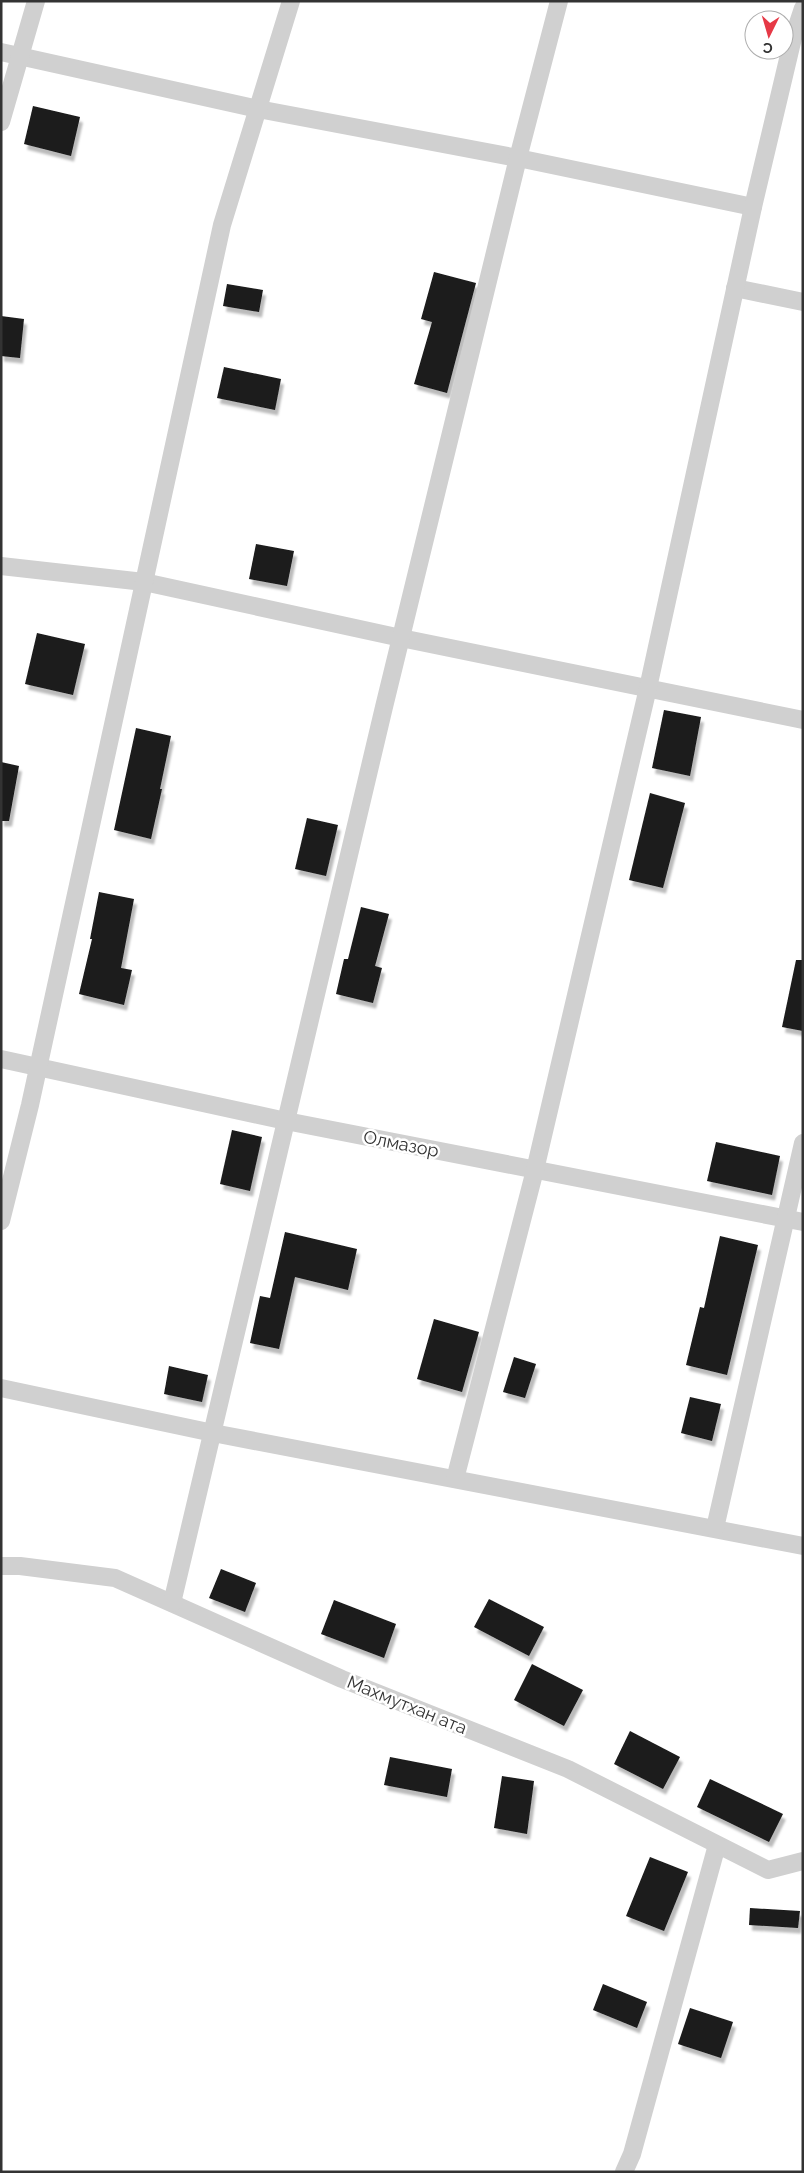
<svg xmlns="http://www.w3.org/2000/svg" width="804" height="2173" font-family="Raleway,sans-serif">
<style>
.building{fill:#1a1a1a;filter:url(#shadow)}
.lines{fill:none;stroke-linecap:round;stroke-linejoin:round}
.minor{stroke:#d0d0d0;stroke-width:18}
.labels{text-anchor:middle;stroke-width:5;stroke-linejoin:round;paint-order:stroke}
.street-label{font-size:18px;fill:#333;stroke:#fff}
</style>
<defs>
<filter id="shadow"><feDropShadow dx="3" dy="5.5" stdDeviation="1" flood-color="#0004"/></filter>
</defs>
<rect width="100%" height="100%" fill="#fff"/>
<!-- building -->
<g class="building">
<polygon points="33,106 80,117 71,156 24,144"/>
<polygon points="434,272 476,283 447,393 414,384 432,322 421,319"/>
<polygon points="227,284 263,290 259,312 223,306"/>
<polygon points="1,316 24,319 20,358 1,356"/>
<polygon points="224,367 281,379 275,410 217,398"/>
<polygon points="256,544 294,551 287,586 249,579"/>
<polygon points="37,633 85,644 73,695 25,684"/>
<polygon points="664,710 701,717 690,776 652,768"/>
<polygon points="136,728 171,736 160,789 162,789 151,839 114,830"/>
<polygon points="1,762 19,766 9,821 1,821"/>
<polygon points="650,793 685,803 663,888 629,880"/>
<polygon points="307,818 338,825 326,876 295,869"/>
<polygon points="99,892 134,899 121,968 132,970 124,1005 79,994 92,939 90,939"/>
<polygon points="361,907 389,914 375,966 382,968 373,1003 336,994 344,959 348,959"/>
<polygon points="796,960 803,960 803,1031 782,1027"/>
<polygon points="232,1130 262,1137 250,1191 220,1184"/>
<polygon points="716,1142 780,1156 772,1195 707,1181"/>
<polygon points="285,1232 357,1249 348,1290 295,1277 279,1349 250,1343 260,1296 270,1298"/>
<polygon points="720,1236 758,1245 727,1375 686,1365 700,1307 704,1308"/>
<polygon points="434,1319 479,1332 462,1392 417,1379"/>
<polygon points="514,1357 536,1364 525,1398 503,1392"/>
<polygon points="169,1366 208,1375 202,1402 164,1394"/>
<polygon points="690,1397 721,1404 712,1441 681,1433"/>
<polygon points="221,1569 256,1583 245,1612 209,1598"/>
<polygon points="489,1599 544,1627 529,1656 474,1627"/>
<polygon points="334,1600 396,1624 384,1658 321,1634"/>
<polygon points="532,1664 583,1690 564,1726 514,1700"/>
<polygon points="630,1731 680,1757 663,1789 614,1764"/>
<polygon points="390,1757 452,1769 447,1797 384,1785"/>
<polygon points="502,1776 534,1781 527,1834 494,1828"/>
<polygon points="710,1779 783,1814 769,1842 697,1807"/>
<polygon points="650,1857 688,1872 664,1931 626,1916"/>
<polygon points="750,1908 800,1911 798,1928 749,1925"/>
<polygon points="603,1984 647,2002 637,2028 593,2010"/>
<polygon points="690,2008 733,2022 721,2058 678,2044"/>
</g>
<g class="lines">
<!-- minor -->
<g class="minor">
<polyline points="1,52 258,109 518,158 753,207"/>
<polyline points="1,122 36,1"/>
<polyline points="735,288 803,302"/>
<polyline points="1,566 144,582 401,638 803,720"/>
<polyline points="1,1059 286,1121 803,1222"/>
<polyline points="1,1221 30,1105 222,225 291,1"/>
<polyline points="1,1388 213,1433 803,1546"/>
<polyline points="455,1479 535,1170 648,688 753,207 793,38 803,8"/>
<polyline points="715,1528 803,1143"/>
<polyline points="1,1566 20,1566 115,1578 342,1679 568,1769 768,1870 803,1861"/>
<polyline points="172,1603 384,707 518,158 559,1"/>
<polyline points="624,2172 632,2154 717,1845"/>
</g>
</g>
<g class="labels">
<!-- street labels -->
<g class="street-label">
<text transform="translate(401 1144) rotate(11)" y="6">Олмазор</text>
<text transform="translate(407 1705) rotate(22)" y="6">Махмутхан ата</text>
</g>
</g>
<!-- border -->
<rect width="804" height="2173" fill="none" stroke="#333333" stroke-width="5"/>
<!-- north arrow -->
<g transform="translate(769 35) rotate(185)"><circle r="24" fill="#ffffff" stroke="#adadad"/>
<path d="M0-4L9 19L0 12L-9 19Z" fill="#e63946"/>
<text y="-8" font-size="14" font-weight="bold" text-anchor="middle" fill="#333333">С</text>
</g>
</svg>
